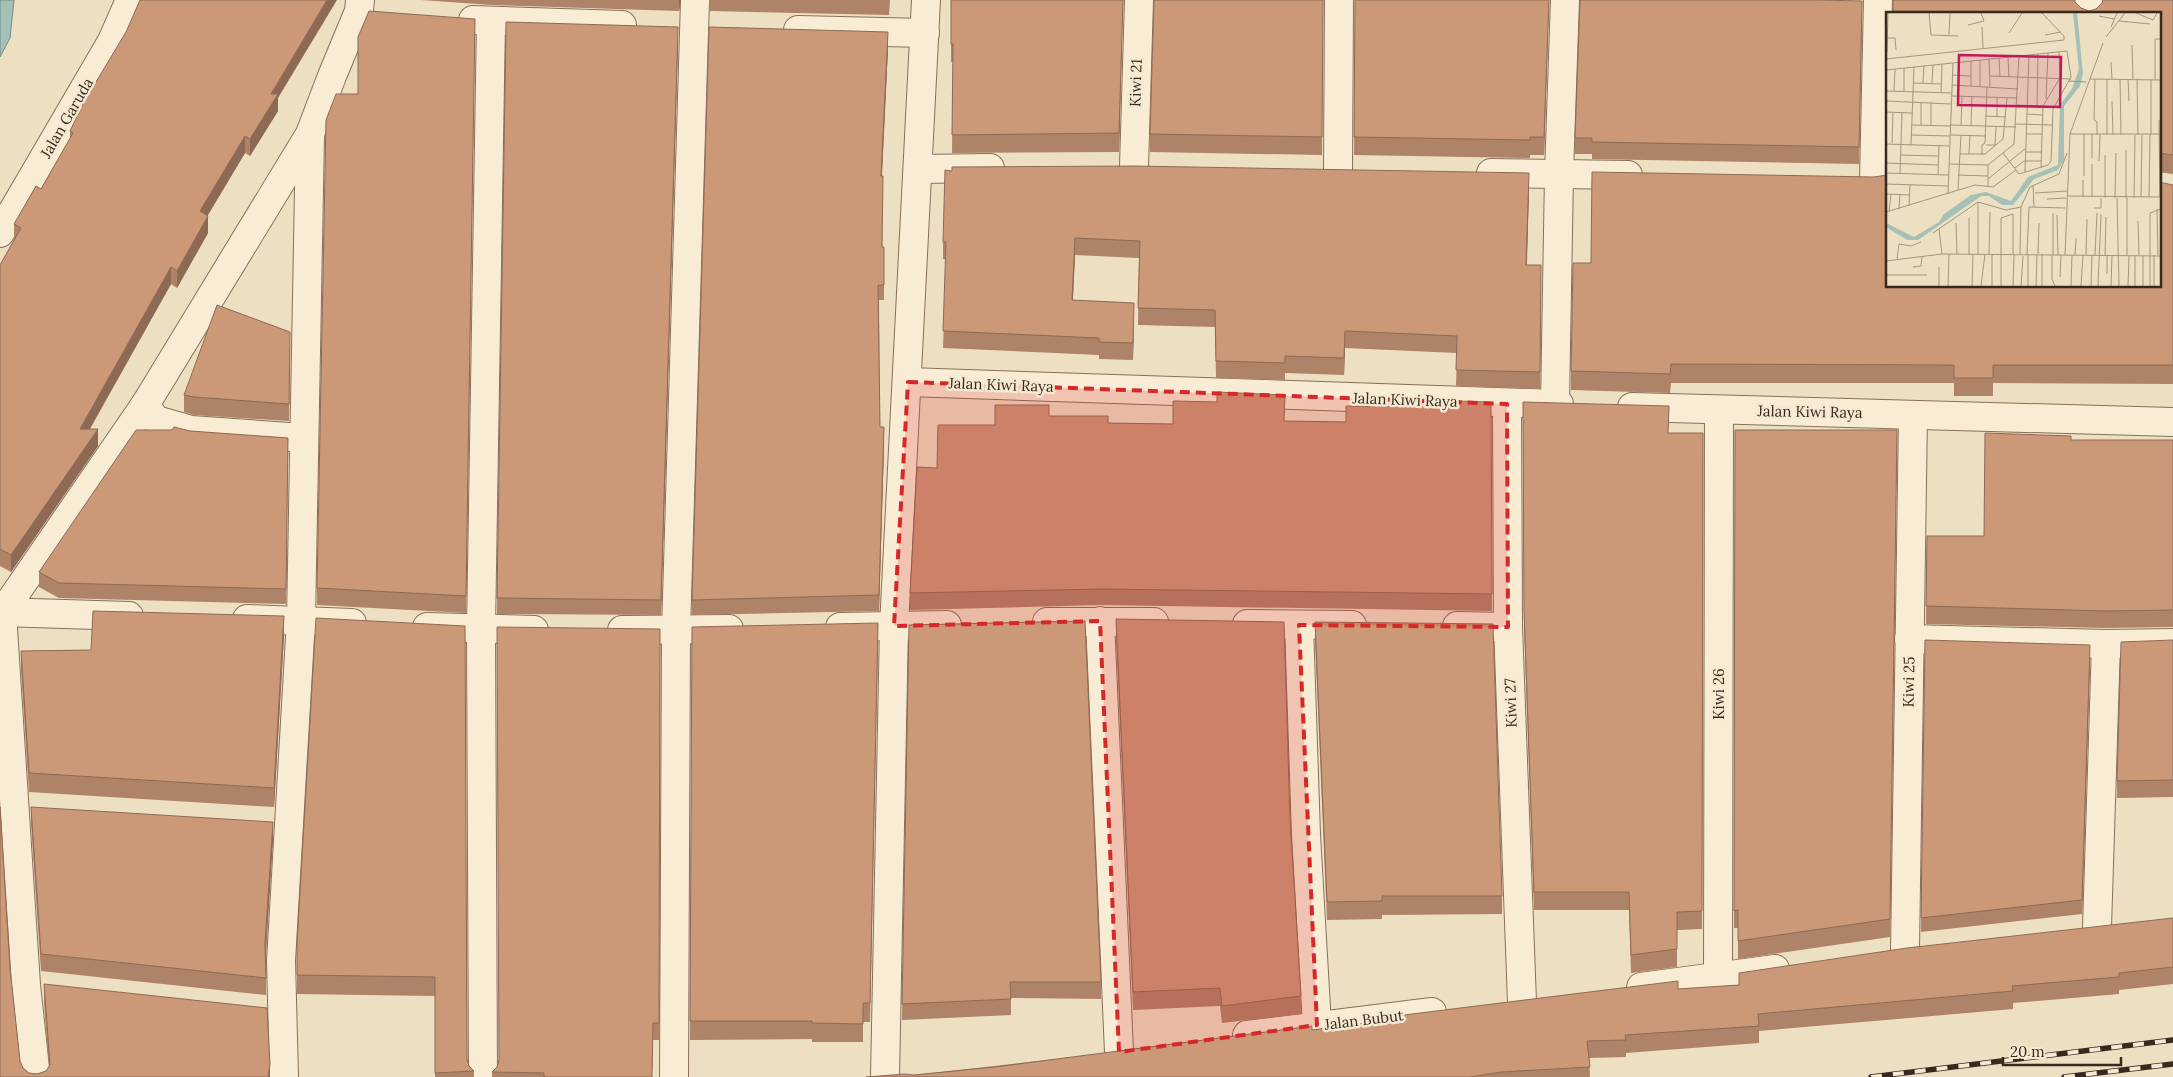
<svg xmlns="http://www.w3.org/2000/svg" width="2173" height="1077" font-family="Lora,serif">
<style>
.water{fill:#a4c0b7;stroke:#6c8e84}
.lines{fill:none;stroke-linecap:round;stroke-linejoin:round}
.minor-casing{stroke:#87705a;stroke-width:30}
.tertiary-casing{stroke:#87705a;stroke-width:30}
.minor{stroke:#f8ecd5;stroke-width:28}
.tertiary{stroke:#f8ecd5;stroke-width:28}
.rail-casing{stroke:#37291e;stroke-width:5.5}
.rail{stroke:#f5e9d2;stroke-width:4;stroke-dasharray:11;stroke-linecap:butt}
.wall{fill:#af8367}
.shaded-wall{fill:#8e6a54}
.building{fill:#cb9878;stroke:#8e6a54}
.marked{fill:#d62828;fill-opacity:0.2;stroke:#d62828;stroke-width:4;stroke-dasharray:10 6;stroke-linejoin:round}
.labels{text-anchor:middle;stroke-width:5;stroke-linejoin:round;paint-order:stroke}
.street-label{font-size:15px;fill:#37291e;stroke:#f5e9d2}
.inset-road{fill:none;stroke:#a49680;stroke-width:1}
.view{fill:#c2185b;fill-opacity:0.15;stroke:#c2185b;stroke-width:2.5}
.inset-edge{fill:none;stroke:#37291e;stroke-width:2.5}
</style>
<rect width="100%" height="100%" fill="#eddfc2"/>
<!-- water -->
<polygon class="water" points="0,0 14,0 10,38 0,57"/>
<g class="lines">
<defs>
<g id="minor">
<polyline points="2089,14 2089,0"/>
<polyline points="473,20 622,25"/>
<polyline points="798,30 925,33"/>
<polyline points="1134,167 1139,0"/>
<polyline points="918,169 990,168"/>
<polyline points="1338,170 1339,0"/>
<polyline points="1491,173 1628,175"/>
<polyline points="1874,180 1878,0"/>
<polyline points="908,382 1559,404"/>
<polyline points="1507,404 1508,627 1522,1002"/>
<polyline points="1555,404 1559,174 1565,0"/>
<polyline points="145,405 156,420 191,430 303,438"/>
<polyline points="1632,407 2173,422"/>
<polyline points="0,612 129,616"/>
<polyline points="247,619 352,623"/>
<polyline points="1100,621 1119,1052"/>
<polyline points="1047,622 1154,622"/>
<polyline points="1247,624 1352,625"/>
<polyline points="1299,625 1306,835 1317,1025"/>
<polyline points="1457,626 1508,627"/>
<polyline points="427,627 534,630"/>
<polyline points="840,627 947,625"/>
<polyline points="622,630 729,629"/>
<polyline points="1909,639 2106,644 2173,643"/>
<polyline points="2097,927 2106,644"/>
<polyline points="1905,950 1913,415"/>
<polyline points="1718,978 1719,410"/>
<polyline points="1641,987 1775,969"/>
<polyline points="1247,1035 1432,1012"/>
<polyline points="36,1077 26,985 2,613 145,405 310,134 332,76 359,11 360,0"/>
<polyline points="284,1077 281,961 301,620 310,135"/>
<polyline points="483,1077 481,629 491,21"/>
<polyline points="674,1077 676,631 695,0"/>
<polyline points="885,1077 894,626 926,0"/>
</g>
<polyline id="tertiary" points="0,233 112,41 130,0"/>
</defs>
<!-- minor casing -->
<use href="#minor" class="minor-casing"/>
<!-- tertiary casing -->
<use href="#tertiary" class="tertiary-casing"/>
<!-- minor -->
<use href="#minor" class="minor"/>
<!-- tertiary -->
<use href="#tertiary" class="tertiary"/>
<defs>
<g id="rail">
<polyline points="1871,1077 2173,1040"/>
<polyline points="2064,1077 2173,1064"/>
</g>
</defs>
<!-- rail casing -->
<use href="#rail" class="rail-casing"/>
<!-- rail -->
<use href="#rail" class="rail"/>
</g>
<!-- wall -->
<g class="wall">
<polygon points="421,0 681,0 679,11 492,5"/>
<polygon points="709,0 890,0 889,15 710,11"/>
<polygon points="951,0 1123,0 1119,152 952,153 953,62 951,62"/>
<polygon points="1323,0 1322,155 1150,152 1150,134"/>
<polygon points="1355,0 1549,0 1544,155 1530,155 1530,158 1354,155"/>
<polygon points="2173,0 2173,174 2159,172 2159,14 1893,14 2081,8 2089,11"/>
<polygon points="1818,1 1862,18 1859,164 1592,159 1592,154 1575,154 1575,138"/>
<polygon points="475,19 466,613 317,605 317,588"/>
<polygon points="506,22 678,42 661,615 497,614"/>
<polygon points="888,48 882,176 882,247 884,247 884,300 879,300 880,427 884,443 879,611 692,615 692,600"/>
<polygon points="278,98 278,111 250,156 245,153 208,215 208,233 177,288 171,284 90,429 98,446 11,572 0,566 0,265 14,241 14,224 41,189 70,139 70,131"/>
<polygon points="1874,177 2173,185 2173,384 1993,383 1993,396 1954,396 1954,383 1671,383 1670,393 1571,390 1571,371 1591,263"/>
<polygon points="1529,189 1527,265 1541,265 1540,389 1456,386 1457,353 1345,348 1344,375 1285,373 1285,380 1216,378 1215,327 1138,325 1139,258 1075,255 1073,300 1134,320 1133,360 1099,359 1099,355 943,348 946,259 943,259 943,242"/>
<polygon points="290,349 289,421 194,415 184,412 184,395"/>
<polygon points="1491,402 1492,611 1100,605 910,610 910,593 937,468 995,425 1049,416 1108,423 1173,424 1284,421 1346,422"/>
<polygon points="1523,402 1669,433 1703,433 1702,929 1677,930 1677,967 1631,973 1629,910 1534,910 1524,627"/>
<polygon points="1735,430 1897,430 1890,937 1738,959 1738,928 1734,928"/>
<polygon points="190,431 288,438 286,604 59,598 39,587 39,572"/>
<polygon points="2071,440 2173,440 2173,627 2106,628 1926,624 1927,536 1984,536"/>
<polygon points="1116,619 1290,818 1301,996 1301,1014 1222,1023 1220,1006 1133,1010 1116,637"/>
<polygon points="1315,622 1502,896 1502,914 1382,915 1382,919 1327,920 1315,640"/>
<polygon points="909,625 1101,982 1101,999 1011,998 1011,1015 902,1020"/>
<polygon points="465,626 467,1059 469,1066 474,1071 474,1077 435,1077 435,996 297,994 297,943"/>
<polygon points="692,627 878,642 870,1022 863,1022 863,1042 812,1042 812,1039 690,1040"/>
<polygon points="660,629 659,1040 653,1040 652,1077 492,1077 492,1072 497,1067"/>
<polygon points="284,635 274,807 29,792 21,670 21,651 91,650"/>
<polygon points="1925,640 2090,659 2082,914 1921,932"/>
<polygon points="2173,640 2173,797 2117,798 2117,781"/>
<polygon points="31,807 273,839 266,955 266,995 41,971 31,824"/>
<polygon points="2173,918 2173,984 2119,990 2119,994 2013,1003 2013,1009 1759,1031 1759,1043 1626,1053 1626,1057 1589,1058 1590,1077 866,1077 914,1075 1312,1030 1396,1019 1396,1016 1678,989 1739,985"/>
<polygon points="10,968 20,1061 23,1068 29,1073 37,1074 46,1071 49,1067 44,1003 44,984 270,1077 0,1077"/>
</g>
<!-- shaded-wall -->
<g class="shaded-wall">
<polygon points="327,0 337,0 278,98 278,111 250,156 250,139 271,94"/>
<polygon points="679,0 681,0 679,11"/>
<polygon points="1123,0 1119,152 1119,133"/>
<polygon points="1549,0 1544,155 1544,137"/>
<polygon points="678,27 678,42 661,615 661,600"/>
<polygon points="888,32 888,48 881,191 881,176"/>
<polygon points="245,136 245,153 200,228 200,211"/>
<polygon points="1529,173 1529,189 1526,282 1526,265"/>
<polygon points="208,216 208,233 177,288 177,271"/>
<polygon points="1075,238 1075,255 1072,317 1072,300"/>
<polygon points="171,267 171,284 80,446 80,429"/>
<polygon points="1134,303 1134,320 1133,360 1133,343"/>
<polygon points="1345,331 1345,348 1344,375 1344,358"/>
<polygon points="884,427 884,443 879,611 879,595"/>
<polygon points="98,429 98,446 11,572 11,555"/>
<polygon points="284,616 284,635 274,807 274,788"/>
<polygon points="2090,645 2090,659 2082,914 2082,900"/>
<polygon points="273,822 273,839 265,960 265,943"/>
<polygon points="270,1064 270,1077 268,1077"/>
</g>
<!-- building -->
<g class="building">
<polygon points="140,0 327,0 271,94 278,94 250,139 245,136 200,211 208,216 177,271 171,267 80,429 98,429 11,555 0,549 0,265 21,228 14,224 36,186 41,189 73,133 70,131 84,102 126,32"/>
<polygon points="951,0 1123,0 1119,133 952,135 953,44 951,44"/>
<polygon points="1154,0 1323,0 1322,137 1150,134"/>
<polygon points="1355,0 1549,0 1544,137 1530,137 1530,140 1354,137"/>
<polygon points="1580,0 1818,0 1862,1 1859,147 1592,142 1592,138 1575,138"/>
<polygon points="1893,0 2075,0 2075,2 2081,8 2089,11 2096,9 2102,3 2103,0 2173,0 2173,155 2159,153 2159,14 1893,14"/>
<polygon points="369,11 475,19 466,596 317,588 326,120 336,94 358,94 358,37"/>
<polygon points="506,22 678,27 661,600 497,598"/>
<polygon points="709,27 888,32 881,176 883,176 882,247 884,247 884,285 878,285 880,427 884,427 879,595 692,600"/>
<polygon points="1134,166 1529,173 1526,265 1541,265 1540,372 1456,370 1457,336 1345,331 1344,358 1285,356 1285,363 1216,361 1215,310 1138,308 1140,241 1075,238 1072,300 1134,303 1133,343 1099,342 1099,338 943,331 946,242 943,242 945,170 952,171 952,167"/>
<polygon points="1592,172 1874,177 1887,175 1887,286 2159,286 2159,182 2173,185 2173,365 1993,365 1993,378 1954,378 1954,365 1671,364 1670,374 1571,371 1573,263 1591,263"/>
<polygon points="217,305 290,332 289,404 194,397 184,395"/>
<polygon points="1217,392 1285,395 1284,421 1346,422 1346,406 1454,407 1456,401 1491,402 1492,594 1100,589 910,593 917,467 937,468 938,425 995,425 995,405 1049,405 1049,416 1108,416 1108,423 1173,424 1173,401 1217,402"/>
<polygon points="1523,402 1669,406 1668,433 1703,433 1702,911 1677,912 1677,949 1631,955 1629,892 1534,892 1524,609"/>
<polygon points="174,427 190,431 288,438 286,589 59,583 39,572 136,430 172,430"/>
<polygon points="1735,430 1897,430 1890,919 1738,941 1738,910 1734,911"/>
<polygon points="1985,433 2071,436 2071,440 2173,440 2173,610 2106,611 1926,606 1927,536 1984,536"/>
<polygon points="93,611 284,616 274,788 29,773 21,651 91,650"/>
<polygon points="316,618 465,626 467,1059 469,1066 474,1071 435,1073 435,977 297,975 297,943"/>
<polygon points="1116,619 1284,622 1290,818 1301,996 1222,1006 1220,988 1133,992"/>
<polygon points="1085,621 1101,982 1010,982 1011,999 902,1004 909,625"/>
<polygon points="1315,622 1493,624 1502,896 1382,896 1382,901 1327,902"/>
<polygon points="878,623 870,1003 863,1003 863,1024 812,1023 812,1021 690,1021 692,627"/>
<polygon points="497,627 660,629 659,1023 653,1023 652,1077 544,1077 544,1073 492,1072 497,1067 499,1060"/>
<polygon points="1925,640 2090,645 2082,900 1921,918"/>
<polygon points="2173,640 2173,780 2117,781 2121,642"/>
<polygon points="0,807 10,968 20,1061 23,1068 29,1073 37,1074 46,1071 50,1065 44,984 267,1008 270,1064 268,1077 0,1077"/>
<polygon points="31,807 273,822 265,943 266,978 41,954"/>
<polygon points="2173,918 2173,967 2119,973 2119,977 2012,986 2013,991 1758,1014 1759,1026 1625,1035 1626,1040 1587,1041 1590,1067 1501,1072 1470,1077 866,1077 905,1074 914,1075 995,1067 1312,1026 1312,1030 1397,1019 1396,1016 1678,981 1678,989 1739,985 1739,973 1907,948"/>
</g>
<!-- marked area -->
<path class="marked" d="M 908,382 L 1507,404 L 1508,627 L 1299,625 L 1317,1025 L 1119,1052 L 1100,621 L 894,626 Z"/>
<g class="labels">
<!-- street labels -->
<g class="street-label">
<text transform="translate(1136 83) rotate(-88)" y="5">Kiwi 21</text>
<text transform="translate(67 118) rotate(-60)" y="5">Jalan Garuda</text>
<text transform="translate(1001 385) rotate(2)" y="5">Jalan Kiwi Raya</text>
<text transform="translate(1405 400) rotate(2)" y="5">Jalan Kiwi Raya</text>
<text transform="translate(1810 412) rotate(1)" y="5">Jalan Kiwi Raya</text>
<text transform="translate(1909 682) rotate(-89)" y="5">Kiwi 25</text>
<text transform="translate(1719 694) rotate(-90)" y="5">Kiwi 26</text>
<text transform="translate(1511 703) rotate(-92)" y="5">Kiwi 27</text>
<text transform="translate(1364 1020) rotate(-7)" y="5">Jalan Bubut</text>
</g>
</g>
<!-- overview -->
<g transform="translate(1886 12)">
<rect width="275" height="275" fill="#eddfc2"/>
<path d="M 187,1 L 191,1 L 197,61 L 194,74 L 178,94 L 178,148 L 172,158 L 148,167 L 127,193 L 116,193 L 103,184 L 95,184 L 32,228 L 21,228 L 0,215 L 0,211 L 28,225 L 53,210 L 58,202 L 85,183 L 100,180 L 125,189 L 142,165 L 172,153 L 174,93 L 186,77 L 193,57 Z" fill="#a4c0b7"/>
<path class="inset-road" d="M 43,1 L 45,23 L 72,24M 156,1 L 178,24 L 178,28M 250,1 L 267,8 L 271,1M 213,4 L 228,7M 233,9 L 264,12M 82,13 L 98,9 L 95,1M 96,15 L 97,36M 225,15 L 231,1M 123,21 L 136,1M 63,23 L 64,1M 159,23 L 175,20M 220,25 L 239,1M 0,26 L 9,26 L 10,38M 246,33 L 247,67M 1,40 L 2,1M 122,45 L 123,65M 113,46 L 114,65M 0,47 L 178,28M 103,47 L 104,75M 225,50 L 226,67M 0,58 L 181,39 L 185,65 L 167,97 L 165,149 L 162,153 L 133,162 L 117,141M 66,63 L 85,64M 104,64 L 185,67M 204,67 L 275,68M 209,67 L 208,108 L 211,110 L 211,123M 234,67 L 235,123M 242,67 L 243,89M 251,67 L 252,123M 269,68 L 269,27 L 275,27 L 275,35M 183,69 L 200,70M 28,71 L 55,72M 37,71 L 38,54M 46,71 L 47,53M 66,73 L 132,77M 85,74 L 85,49M 94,74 L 94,48M 0,79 L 66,81M 8,79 L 9,57M 18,79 L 18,56M 55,81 L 56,52M 66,84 L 131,86M 160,87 L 162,41M 0,89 L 65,92M 226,89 L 227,123M 131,93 L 157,94M 151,94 L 152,42M 0,100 L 26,101M 141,102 L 157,103M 100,104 L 120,105M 111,104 L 111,86M 273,108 L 274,185M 130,112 L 166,113M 26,113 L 64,114M 64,113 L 130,115M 75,113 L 76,85M 85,113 L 86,85M 35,114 L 35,91M 45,114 L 45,91M 140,122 L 156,122M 184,122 L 275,122M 206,122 L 206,146M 25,123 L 64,124M 64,123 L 100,124M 221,123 L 221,67M 265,123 L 265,68M 6,131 L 7,100M 0,132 L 63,134M 25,133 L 28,55M 100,133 L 109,133 L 110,114M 139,140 L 155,140M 74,142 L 99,142 L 117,127 L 121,86M 83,142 L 84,123M 14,143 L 52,144M 96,143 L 96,133 L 99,131 L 101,75M 213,149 L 214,123M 0,151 L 52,153M 63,152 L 102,153 L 128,132 L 133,44M 129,156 L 138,149 L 155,149M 155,156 L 157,94 L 174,66 L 173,40M 139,160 L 143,43M 0,161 L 62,163M 14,161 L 16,101M 52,162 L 53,134M 72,163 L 102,164M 198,164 L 198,122M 102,167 L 139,137M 197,168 L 197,185M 0,172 L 62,174M 147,173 L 148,195M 102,174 L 102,153M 72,178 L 75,123M 149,181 L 181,179M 0,182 L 24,183M 62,182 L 67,51M 182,184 L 275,185M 206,185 L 206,152M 255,185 L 256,123M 263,185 L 264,123M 219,186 L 219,143M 229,186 L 230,141M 231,186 L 233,274M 240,186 L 240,138M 248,186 L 249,123M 161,187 L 180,186M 23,194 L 24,173M 208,196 L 215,196 L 215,186M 13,197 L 14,182M 271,197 L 272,243M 3,199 L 5,182M 0,200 L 89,173 L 107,175 L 130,158M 167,201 L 167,243M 127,202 L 127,242M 171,203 L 172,243M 83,206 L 83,242M 252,209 L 253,244M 70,211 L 71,242M 53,217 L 56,242M 47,221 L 92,190 L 120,198 L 135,195 L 144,175 L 173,162 L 181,141M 92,242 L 92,190M 103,242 L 104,200M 134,242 L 135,195M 141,242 L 143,195 L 179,196M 142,242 L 142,274M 152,242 L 153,211M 166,243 L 166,267 L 169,274M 179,243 L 184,122 L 217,31M 189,243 L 190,226M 200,243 L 201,207M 209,243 L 211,201M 219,243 L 220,205M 221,243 L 221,262M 241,243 L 241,186M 268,243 L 268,274M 249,244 L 249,274M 257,244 L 257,274M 264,244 L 264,201 L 275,197M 11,247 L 13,232 L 25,234 L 35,230M 0,249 L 56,242 L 275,244M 27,255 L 35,254 L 36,245M 0,263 L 41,263M 174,265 L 175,243M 53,274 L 53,255M 62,274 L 63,242M 86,274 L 87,242M 95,274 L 99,242M 106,274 L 106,242M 115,274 L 115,206 L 127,202M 127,274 L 128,243M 135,274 L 137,244M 150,274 L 151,243M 156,274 L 156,242M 185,274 L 186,243M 195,274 L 197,243M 205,274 L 206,243M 212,274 L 215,202M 225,274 L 226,243M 242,274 L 243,244M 264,274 L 264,244"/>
<path class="view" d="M 73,43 L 175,45 L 174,95 L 72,93 Z"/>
<rect width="275" height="275" class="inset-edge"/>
</g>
<!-- scale -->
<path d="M2003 1057v8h118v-8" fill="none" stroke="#37291e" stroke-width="2.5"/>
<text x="2010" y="1057" font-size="15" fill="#37291e" stroke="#f5e9d2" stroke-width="4" paint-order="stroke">20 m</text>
</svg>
